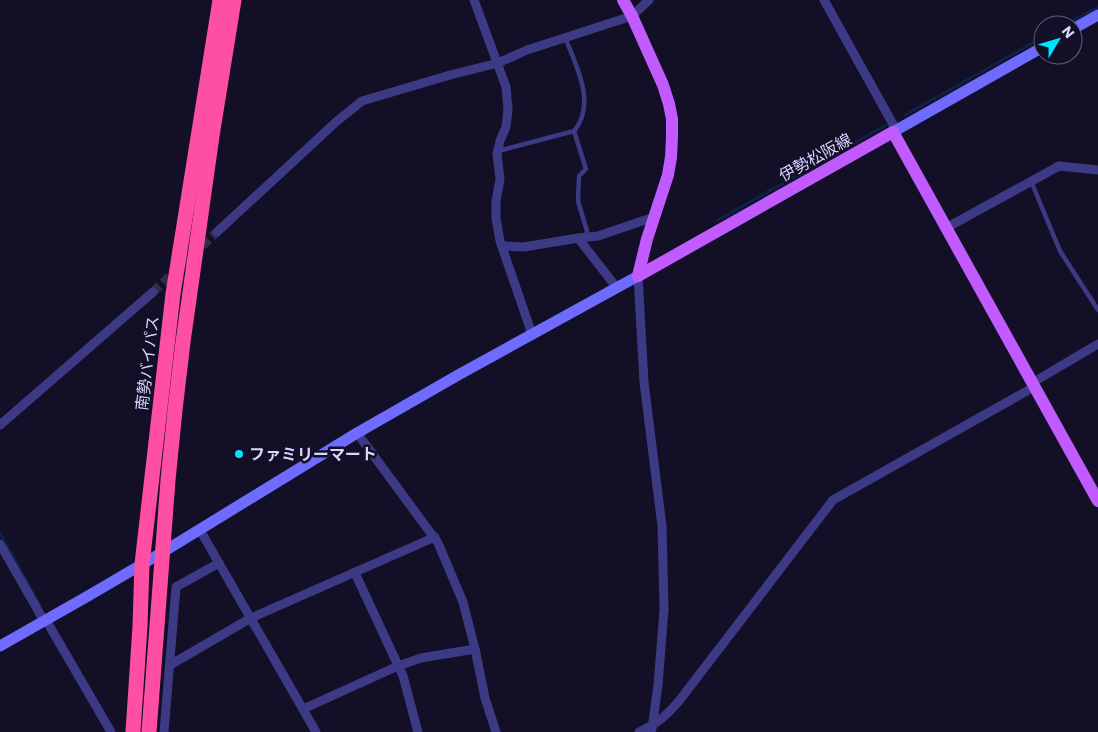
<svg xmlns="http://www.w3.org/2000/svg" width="1098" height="732" font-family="Poppins,'Noto Sans JP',sans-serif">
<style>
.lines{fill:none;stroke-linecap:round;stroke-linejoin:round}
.stream{stroke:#0c2248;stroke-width:3}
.street-tunnel{stroke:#312d47;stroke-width:9;stroke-dasharray:9 4.5;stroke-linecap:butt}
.lane{stroke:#3d3a85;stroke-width:4.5}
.street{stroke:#3d3a85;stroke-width:9}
.secondary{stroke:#6f6bff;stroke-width:11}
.primary{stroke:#c25bff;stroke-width:12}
.highway{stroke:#ff4fa3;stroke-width:15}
.poi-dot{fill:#00e5ff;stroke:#130f26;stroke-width:2}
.labels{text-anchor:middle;stroke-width:5;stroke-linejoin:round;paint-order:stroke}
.street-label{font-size:16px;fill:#d9d4ff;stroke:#130f26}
.poi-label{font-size:16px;font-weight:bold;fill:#d9d4ff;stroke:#130f26;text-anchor:start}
</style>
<rect width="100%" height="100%" fill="#130f26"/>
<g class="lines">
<!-- stream -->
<g class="stream">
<polyline points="1065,25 1098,7"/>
<polyline points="905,115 1043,37"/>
<polyline points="718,220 886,125"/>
<polyline points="0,533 40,605"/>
</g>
<!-- street-tunnel -->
<polyline class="street-tunnel" points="153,292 217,232"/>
<!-- lane -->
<g class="lane">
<polyline points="574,131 586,169 579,176 578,201 587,231 587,237"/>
<path d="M 498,151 L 574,131 C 597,104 576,66 565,37"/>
<polyline points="1031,181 1060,251 1098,310"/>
</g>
<!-- street -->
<g class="street">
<polyline points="474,0 506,87 508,109 506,127 500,141 497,154 500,179 496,201 496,218 500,241 532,334"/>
<polyline points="824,0 894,126 893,132"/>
<polyline points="946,228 1059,166 1098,170"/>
<polyline points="217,232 337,121 362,101 450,75 498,63 527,50 632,16 649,0"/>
<polyline points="578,238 598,236 654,217"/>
<polyline points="502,246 524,247 578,238 617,288"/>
<polyline points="638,276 644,382 662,526 664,610 658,685 652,729"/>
<polyline points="1032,383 1098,344"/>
<polyline points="0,425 153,292"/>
<polyline points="357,433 438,543 463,602 475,649 485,698 496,732"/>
<polyline points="200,530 316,732"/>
<polyline points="0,544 44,621"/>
<polyline points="355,573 403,676 418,732"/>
<polyline points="46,620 111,732"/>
<polyline points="170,665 251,618 435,537"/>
<polyline points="303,709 398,666 421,658 475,649"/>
<polyline points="164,732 176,587 219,563"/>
<path d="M 639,732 C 658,723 665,717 679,701 L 833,500 L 1034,387"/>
</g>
<!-- secondary -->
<g class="secondary">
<polyline points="1073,29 1098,15"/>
<polyline points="893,132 1043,47"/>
<polyline points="0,646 88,596 163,552 357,433 460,374 638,276"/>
</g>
<!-- primary -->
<g class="primary">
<polyline points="623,0 632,16 663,85 669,104 672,119 672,137 671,157 668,175 647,239 638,276"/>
<polyline points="638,276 893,132 1098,501"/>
</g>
<!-- highway -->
<g class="highway">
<polyline points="133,732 140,626 142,564 173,294 220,0"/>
<polyline points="149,732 168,480 175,410 183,342 212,136 234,0"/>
</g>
</g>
<!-- markers -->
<circle class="poi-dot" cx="239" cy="454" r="5"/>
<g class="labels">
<!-- street labels -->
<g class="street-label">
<text transform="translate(815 157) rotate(-29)" y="6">伊勢松阪線</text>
<text transform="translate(147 363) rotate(-83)" y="6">南勢バイパス</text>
</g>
<!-- poi labels -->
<g class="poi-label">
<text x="249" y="460">ファミリーマート</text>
</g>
</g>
<!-- north arrow -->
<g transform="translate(1058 40) rotate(52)"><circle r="24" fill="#130f26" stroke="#625e7d"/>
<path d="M0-4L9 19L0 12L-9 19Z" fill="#00e5ff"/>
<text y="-8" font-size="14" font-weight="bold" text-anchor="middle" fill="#d9d4ff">N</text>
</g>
</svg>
